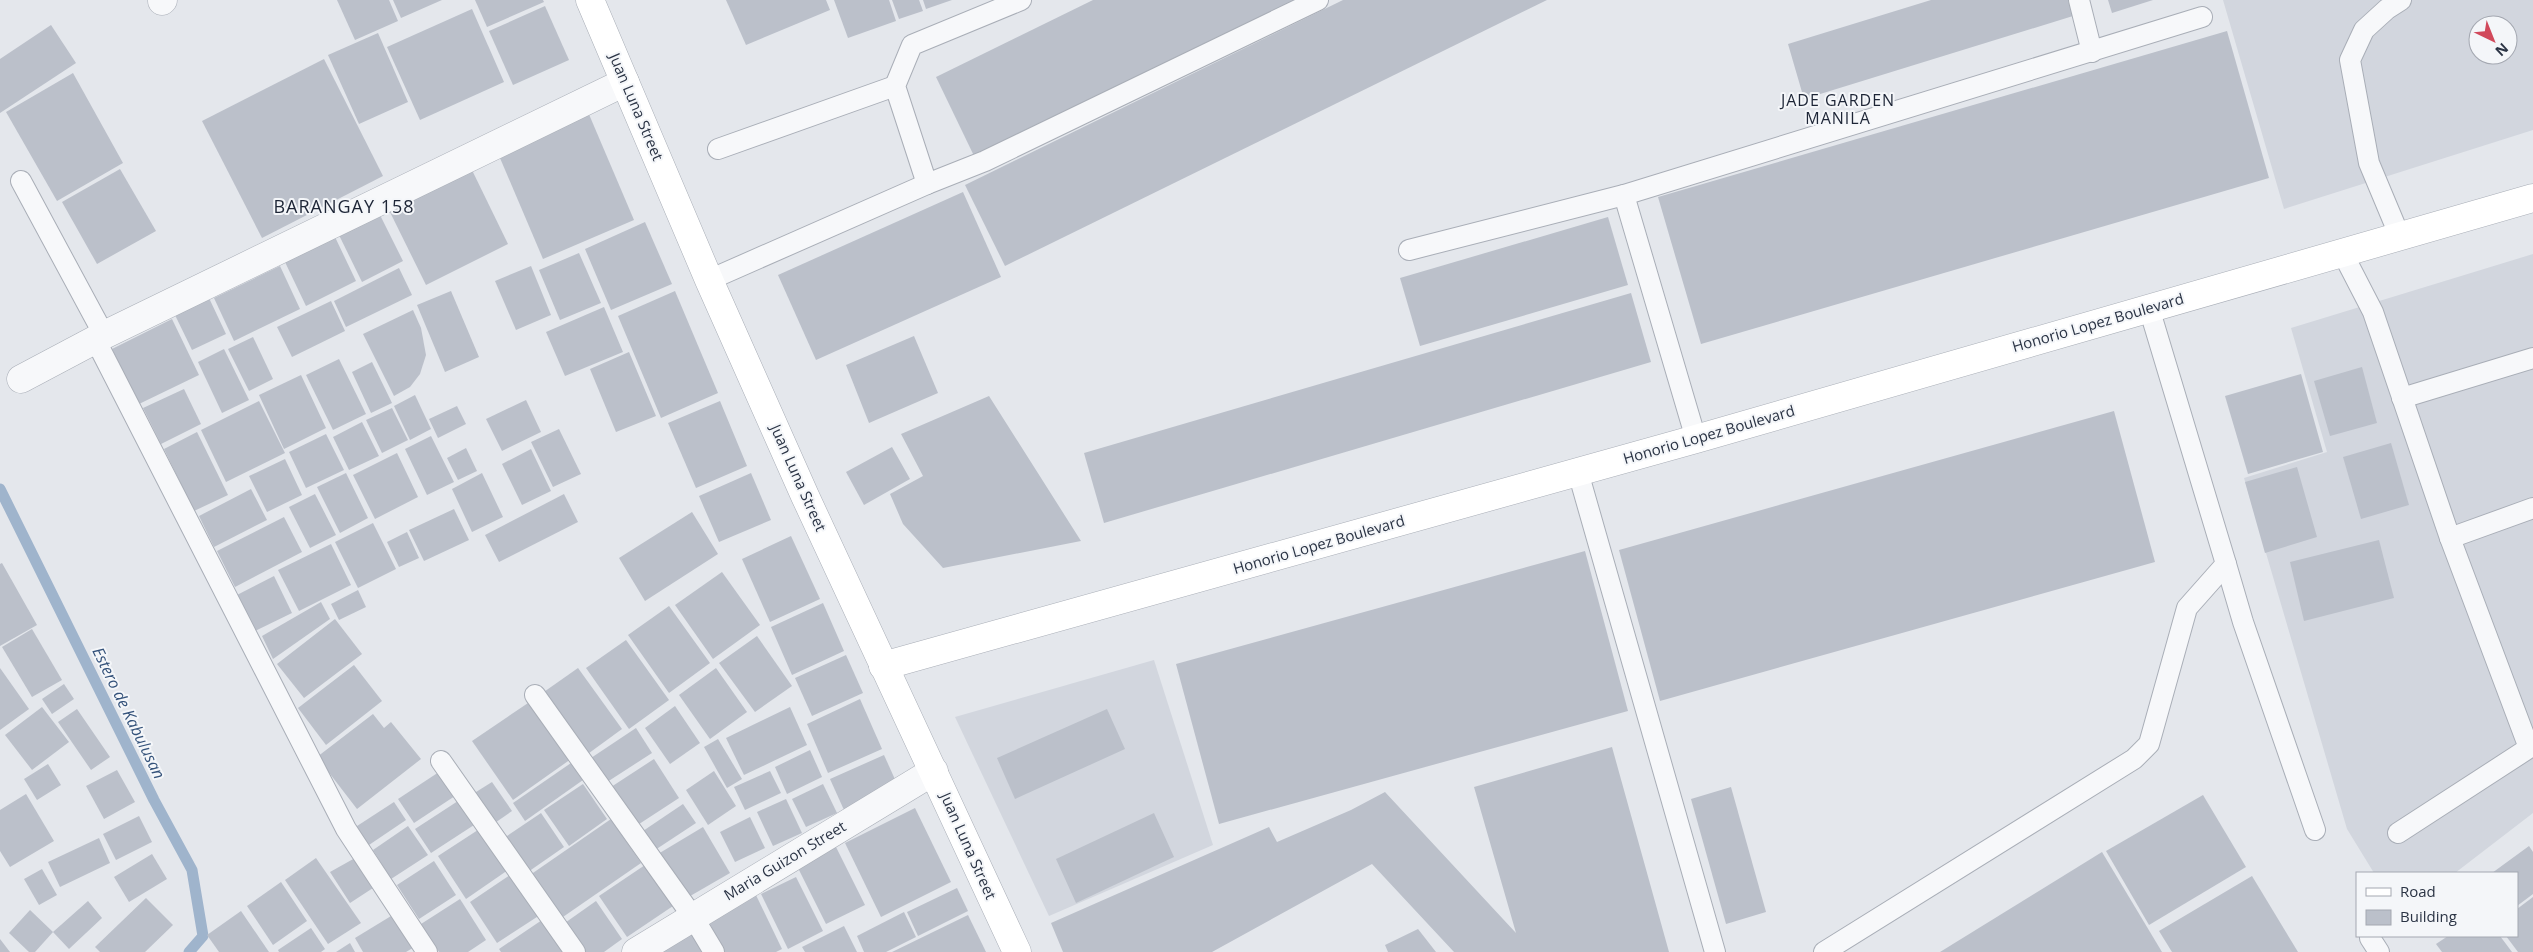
<svg xmlns="http://www.w3.org/2000/svg" width="2533" height="952" font-family="'Open Sans',sans-serif">
<style>
.built{fill:#d2d6de;fill-rule:evenodd}
.lines{fill:none;stroke-linecap:round;stroke-linejoin:round}
.stream{stroke:#9fb4cc;stroke-width:11}
.building{fill:#bbc0ca}
.lane-casing{stroke:#a9aeb7;stroke-width:22}
.street-casing{stroke:#a9aeb7;stroke-width:29}
.secondary-casing{stroke:#a9aeb7;stroke-width:29}
.lane{stroke:#f7f8fa;stroke-width:20}
.street{stroke:#f7f8fa;stroke-width:28}
.secondary{stroke:#fff;stroke-width:28}
.labels{text-anchor:middle;stroke-width:4;stroke-linejoin:round;paint-order:stroke}
.street-label{font-size:15px;fill:#2b3445;stroke:#f4f6f9}
.neighbourhood-label{font-size:16px;letter-spacing:1px;fill:#1d2536;stroke:#f4f6f9}
.water-label{font-size:16px;font-style:italic;fill:#34527a;stroke:#f4f6f9}
.quarter-label{font-size:18px;letter-spacing:1px;fill:#1d2536;stroke:#f4f6f9}
</style>
<rect width="100%" height="100%" fill="#e4e7ec"/>
<!-- built -->
<g class="built">
<path d="M 2223,0 L 2533,0 L 2533,130 L 2284,209 ZM 2478,25 L 2508,25 L 2508,55 L 2478,55 Z"/>
<polygon points="2533,254 2533,813 2455,873 2374,873 2347,829 2244,478 2327,452 2291,328"/>
<polygon points="1154,660 1213,845 1049,916 955,717"/>
</g>
<g class="lines">
<!-- stream -->
<polyline class="stream" points="0,489 154,800 192,870 203,936 189,952"/>
</g>
<!-- building -->
<g class="building">
<polygon points="337,0 389,0 398,21 355,40"/>
<polygon points="393,0 442,0 401,18"/>
<polygon points="475,0 543,0 544,2 487,27"/>
<polygon points="726,0 826,0 830,10 746,45"/>
<polygon points="834,0 889,0 896,21 848,38"/>
<polygon points="892,0 919,0 923,11 899,19"/>
<polygon points="923,0 952,0 926,9"/>
<polygon points="1093,0 1297,0 975,158 936,77"/>
<polygon points="1343,0 1547,0 1005,266 965,185"/>
<polygon points="1931,0 2068,0 2073,16 1804,99 1788,44"/>
<polygon points="2108,0 2153,0 2112,13"/>
<polygon points="545,6 569,60 513,85 489,31"/>
<polygon points="472,9 504,82 420,120 387,47"/>
<polygon points="51,25 76,63 0,113 0,59"/>
<polygon points="2227,31 2269,178 1701,344 1658,197"/>
<polygon points="378,33 408,102 359,124 328,55"/>
<polygon points="324,59 383,176 262,238 202,121"/>
<polygon points="73,73 123,163 57,201 6,112"/>
<polygon points="588,112 634,220 543,259 497,151"/>
<polygon points="470,166 508,244 426,285 387,206"/>
<polygon points="120,169 156,231 97,264 62,202"/>
<polygon points="963,192 1001,277 816,360 778,275"/>
<polygon points="379,213 403,261 362,282 338,233"/>
<polygon points="1608,217 1628,285 1420,346 1400,278"/>
<polygon points="645,222 672,284 611,310 585,249"/>
<polygon points="335,237 356,281 306,306 285,262"/>
<polygon points="579,253 601,303 560,320 539,270"/>
<polygon points="280,266 300,309 234,341 214,298"/>
<polygon points="531,266 551,315 516,330 495,281"/>
<polygon points="399,268 412,295 346,327 334,301"/>
<polygon points="451,291 479,357 445,372 417,305"/>
<polygon points="675,291 718,393 661,418 618,316"/>
<polygon points="1631,293 1651,362 1104,523 1084,453"/>
<polygon points="209,298 226,334 192,350 175,315"/>
<polygon points="331,301 345,331 292,357 277,327"/>
<polygon points="604,307 623,352 565,376 546,332"/>
<polygon points="413,310 421,328 426,355 420,374 410,387 394,396 363,334"/>
<polygon points="172,319 199,375 139,404 112,349"/>
<polygon points="914,336 938,393 869,423 846,365"/>
<polygon points="253,337 273,379 249,391 228,349"/>
<polygon points="224,349 249,400 222,413 198,362"/>
<polygon points="629,352 656,416 616,432 590,369"/>
<polygon points="339,359 366,414 333,430 306,375"/>
<polygon points="372,362 392,403 371,413 352,372"/>
<polygon points="2362,367 2377,423 2330,436 2314,381"/>
<polygon points="2301,374 2323,452 2248,474 2225,396"/>
<polygon points="301,375 326,428 284,449 259,395"/>
<polygon points="184,389 201,424 161,444 143,408"/>
<polygon points="415,395 431,429 410,440 394,406"/>
<polygon points="989,396 1081,541 943,568 903,524 890,494 923,476 901,434"/>
<polygon points="526,400 541,432 502,451 486,419"/>
<polygon points="259,401 285,453 226,482 201,430"/>
<polygon points="720,401 747,466 696,488 668,423"/>
<polygon points="457,406 466,424 438,438 429,419"/>
<polygon points="392,408 408,440 382,453 366,420"/>
<polygon points="2114,411 2155,562 1660,701 1619,550"/>
<polygon points="362,422 379,456 349,470 333,437"/>
<polygon points="559,429 581,474 553,487 531,442"/>
<polygon points="197,432 228,495 194,511 164,449"/>
<polygon points="326,434 344,470 306,488 289,452"/>
<polygon points="431,436 454,482 427,495 405,449"/>
<polygon points="2391,443 2409,505 2361,519 2343,457"/>
<polygon points="892,447 910,479 864,505 846,472"/>
<polygon points="466,448 477,471 458,480 447,458"/>
<polygon points="531,449 551,491 522,505 502,464"/>
<polygon points="397,453 418,497 375,519 353,475"/>
<polygon points="285,459 302,495 267,512 249,476"/>
<polygon points="2297,467 2317,537 2265,553 2245,482"/>
<polygon points="346,473 368,518 340,533 317,487"/>
<polygon points="482,473 503,517 472,532 452,489"/>
<polygon points="751,473 771,520 719,542 699,496"/>
<polygon points="251,489 267,520 214,547 199,516"/>
<polygon points="315,494 336,535 310,548 289,507"/>
<polygon points="564,494 578,522 499,562 485,535"/>
<polygon points="454,509 469,540 424,561 409,530"/>
<polygon points="692,512 718,554 645,601 619,558"/>
<polygon points="284,517 302,552 235,587 217,551"/>
<polygon points="373,523 396,569 358,588 335,542"/>
<polygon points="407,532 419,558 399,567 387,542"/>
<polygon points="791,536 820,599 770,622 742,559"/>
<polygon points="2379,540 2394,598 2304,621 2290,562"/>
<polygon points="331,544 351,585 299,611 278,570"/>
<polygon points="1585,551 1628,711 1219,824 1176,664"/>
<polygon points="2,563 37,625 0,646 0,564"/>
<polygon points="722,572 760,625 713,659 675,605"/>
<polygon points="274,576 292,613 253,632 235,596"/>
<polygon points="358,590 366,607 339,620 331,604"/>
<polygon points="321,602 330,619 273,659 262,636"/>
<polygon points="823,603 844,651 792,675 771,627"/>
<polygon points="669,606 710,663 669,693 628,635"/>
<polygon points="335,619 362,654 304,698 277,664"/>
<polygon points="32,629 62,680 32,697 2,647"/>
<polygon points="757,636 792,686 755,712 719,663"/>
<polygon points="626,640 669,700 629,729 586,668"/>
<polygon points="846,655 863,693 812,716 795,678"/>
<polygon points="354,665 382,701 326,745 298,708"/>
<polygon points="0,668 29,709 0,730"/>
<polygon points="578,668 622,729 585,756 541,694"/>
<polygon points="716,668 747,712 710,739 679,695"/>
<polygon points="64,684 74,699 52,714 42,699"/>
<polygon points="860,699 882,749 828,773 807,724"/>
<polygon points="531,701 571,759 513,800 472,741"/>
<polygon points="675,706 700,743 670,764 645,728"/>
<polygon points="42,707 69,742 32,770 5,735"/>
<polygon points="790,707 807,745 744,775 726,738"/>
<polygon points="77,709 110,757 91,770 58,722"/>
<polygon points="1107,709 1125,749 1015,799 997,758"/>
<polygon points="373,714 384,728 391,722 421,759 357,809 317,757"/>
<polygon points="636,728 652,753 604,784 588,760"/>
<polygon points="718,739 742,779 727,788 704,747"/>
<polygon points="1612,747 1669,952 1454,952 1372,864 1212,952 1063,952 1051,923 1269,827 1277,842 1351,810 1385,792 1516,933 1474,787"/>
<polygon points="810,750 822,777 787,794 775,767"/>
<polygon points="884,755 898,786 844,810 830,779"/>
<polygon points="654,759 679,798 633,828 608,789"/>
<polygon points="571,763 583,780 525,821 513,803"/>
<polygon points="48,764 61,785 37,800 24,779"/>
<polygon points="117,770 135,802 104,819 86,786"/>
<polygon points="442,770 458,794 414,823 398,799"/>
<polygon points="714,771 736,806 708,825 686,790"/>
<polygon points="770,771 781,793 745,810 734,787"/>
<polygon points="492,782 512,811 489,827 468,797"/>
<polygon points="583,784 607,819 569,846 544,810"/>
<polygon points="823,784 837,813 806,827 792,799"/>
<polygon points="1731,787 1766,912 1726,924 1691,799"/>
<polygon points="26,794 54,841 10,867 0,851 0,810"/>
<polygon points="2203,795 2246,867 2149,925 2106,851"/>
<polygon points="786,799 802,833 773,846 757,812"/>
<polygon points="458,801 474,825 431,853 415,829"/>
<polygon points="394,802 406,820 366,847 354,828"/>
<polygon points="683,804 696,823 652,852 640,833"/>
<polygon points="915,808 951,882 881,917 845,843"/>
<polygon points="541,813 564,847 528,872 504,838"/>
<polygon points="1154,813 1174,857 1076,903 1056,859"/>
<polygon points="139,816 152,842 116,860 103,834"/>
<polygon points="750,817 765,848 735,862 720,832"/>
<polygon points="611,819 641,863 560,919 530,875"/>
<polygon points="408,826 428,855 391,879 373,850"/>
<polygon points="703,827 730,873 685,899 658,854"/>
<polygon points="481,828 508,870 466,899 438,856"/>
<polygon points="99,838 110,863 60,887 48,862"/>
<polygon points="2529,846 2533,852 2533,894 2517,906 2517,873 2492,873"/>
<polygon points="836,847 865,905 826,924 797,866"/>
<polygon points="2102,852 2162,952 1940,952"/>
<polygon points="152,854 167,879 129,902 114,877"/>
<polygon points="316,858 361,923 328,944 285,880"/>
<polygon points="355,858 373,888 350,903 330,872"/>
<polygon points="434,861 456,895 419,919 397,885"/>
<polygon points="645,865 673,906 627,937 599,896"/>
<polygon points="42,869 57,895 39,905 24,879"/>
<polygon points="513,873 540,915 497,943 470,902"/>
<polygon points="2252,876 2298,952 2172,952 2159,931"/>
<polygon points="796,877 823,931 788,949 761,894"/>
<polygon points="281,882 307,921 273,945 247,906"/>
<polygon points="957,888 968,911 918,936 907,912"/>
<polygon points="755,893 782,949 776,952 724,952 707,918"/>
<polygon points="2533,897 2533,952 2518,952 2506,936 2517,936 2517,909"/>
<polygon points="146,898 173,925 145,952 100,952 95,947"/>
<polygon points="460,899 486,940 468,952 439,952 421,924"/>
<polygon points="88,901 102,918 69,949 53,932"/>
<polygon points="596,901 622,939 604,952 581,952 562,925"/>
<polygon points="30,910 53,932 35,952 29,952 9,933"/>
<polygon points="241,911 269,952 219,952 207,935"/>
<polygon points="904,912 916,937 886,952 864,952 857,936"/>
<polygon points="396,913 416,946 406,952 363,952 355,938"/>
<polygon points="968,915 986,952 892,952"/>
<polygon points="542,920 563,952 501,952 499,949"/>
<polygon points="844,926 857,952 805,952 802,947"/>
<polygon points="311,928 325,949 321,952 279,952 278,950"/>
<polygon points="1418,929 1436,952 1388,952 1385,945"/>
<polygon points="694,932 706,952 660,952"/>
<polygon points="2448,936 2500,936 2512,952 2442,952 2436,944"/>
<polygon points="0,939 10,952 0,952"/>
<polygon points="350,943 355,952 336,952"/>
</g>
<g class="lines">
<defs>
<g id="lane">
<polyline points="2079,0 2092,52"/>
<polyline points="718,149 895,86"/>
<polyline points="21,181 104,335"/>
<polyline points="927,184 895,86 912,45 1021,0"/>
<polyline points="1624,195 1696,439"/>
<polyline points="2400,237 2369,163 2350,60 2364,30 2387,9 2401,0"/>
<polyline points="1409,250 1624,195 2202,17"/>
<polyline points="2343,254 2373,312 2450,538 2529,748 2398,833"/>
<polyline points="709,280 927,184 985,161 1318,0"/>
<polyline points="95,339 346,829 427,952"/>
<polyline points="2402,398 2533,358"/>
<polyline points="1578,472 1715,952"/>
<polyline points="2450,538 2533,508"/>
<polyline points="2226,564 2243,622 2315,830"/>
<polyline points="535,695 693,917 714,952"/>
<polyline points="441,761 575,952"/>
<polyline points="2370,938 2379,952"/>
<polyline points="1824,952 2134,759 2149,744 2187,608 2226,564 2149,308"/>
</g>
<g id="street">
<polyline points="162,1 163,0"/>
<polyline points="21,379 104,335 625,82"/>
<polyline points="636,952 934,771"/>
</g>
<g id="secondary">
<polyline points="590,0 709,280 805,496 1017,952"/>
<polyline points="883,666 1696,439 2533,198"/>
</g>
</defs>
<!-- lane casing -->
<use href="#lane" class="lane-casing"/>
<!-- street casing -->
<use href="#street" class="street-casing"/>
<!-- secondary casing -->
<use href="#secondary" class="secondary-casing"/>
<!-- lane -->
<use href="#lane" class="lane"/>
<!-- street -->
<use href="#street" class="street"/>
<!-- secondary -->
<use href="#secondary" class="secondary"/>
</g>
<g class="labels">
<!-- street labels -->
<g class="street-label">
<text transform="translate(636 107) rotate(67)" y="5">Juan Luna Street</text>
<text transform="translate(2098 323) rotate(-16)" y="5">Honorio Lopez Boulevard</text>
<text transform="translate(1709 435) rotate(-16)" y="5">Honorio Lopez Boulevard</text>
<text transform="translate(798 478) rotate(66)" y="5">Juan Luna Street</text>
<text transform="translate(1319 545) rotate(-16)" y="5">Honorio Lopez Boulevard</text>
<text transform="translate(968 846) rotate(66)" y="5">Juan Luna Street</text>
<text transform="translate(785 861) rotate(-31)" y="5">Maria Guizon Street</text>
</g>
<!-- neighbourhood labels -->
<g class="neighbourhood-label">
<text x="1838" y="106">JADE GARDEN<tspan x="1838" dy="18">MANILA</tspan></text>
</g>
<!-- water labels -->
<g class="water-label">
<text transform="translate(129 713) rotate(64)" y="6">Estero de Kabulusan</text>
</g>
<!-- quarter labels -->
<g class="quarter-label">
<text x="344" y="213">BARANGAY 158</text>
</g>
</g>
<!-- legend -->
<rect x="2356" y="872" width="162" height="65" fill="#f4f6f9" stroke="#a4a8b1"/>
<rect x="2366" y="888" width="25" height="8" fill="#ffffff" stroke="#a4a8b1"/>
<text x="2400" y="897" font-size="15" fill="#2b3445">Road</text>
<rect x="2366" y="910" width="25" height="15" fill="#bbc0ca" stroke="#a4a8b1"/>
<text x="2400" y="922" font-size="15" fill="#2b3445">Building</text>
<!-- north arrow -->
<g transform="translate(2493 40) rotate(137)"><circle r="24" fill="#f4f6f9" stroke="#a4a8b1"/>
<path d="M0-4L9 19L0 12L-9 19Z" fill="#d1495b"/>
<text y="-8" font-size="14" font-weight="bold" text-anchor="middle" fill="#2b3445">N</text>
</g>
</svg>
